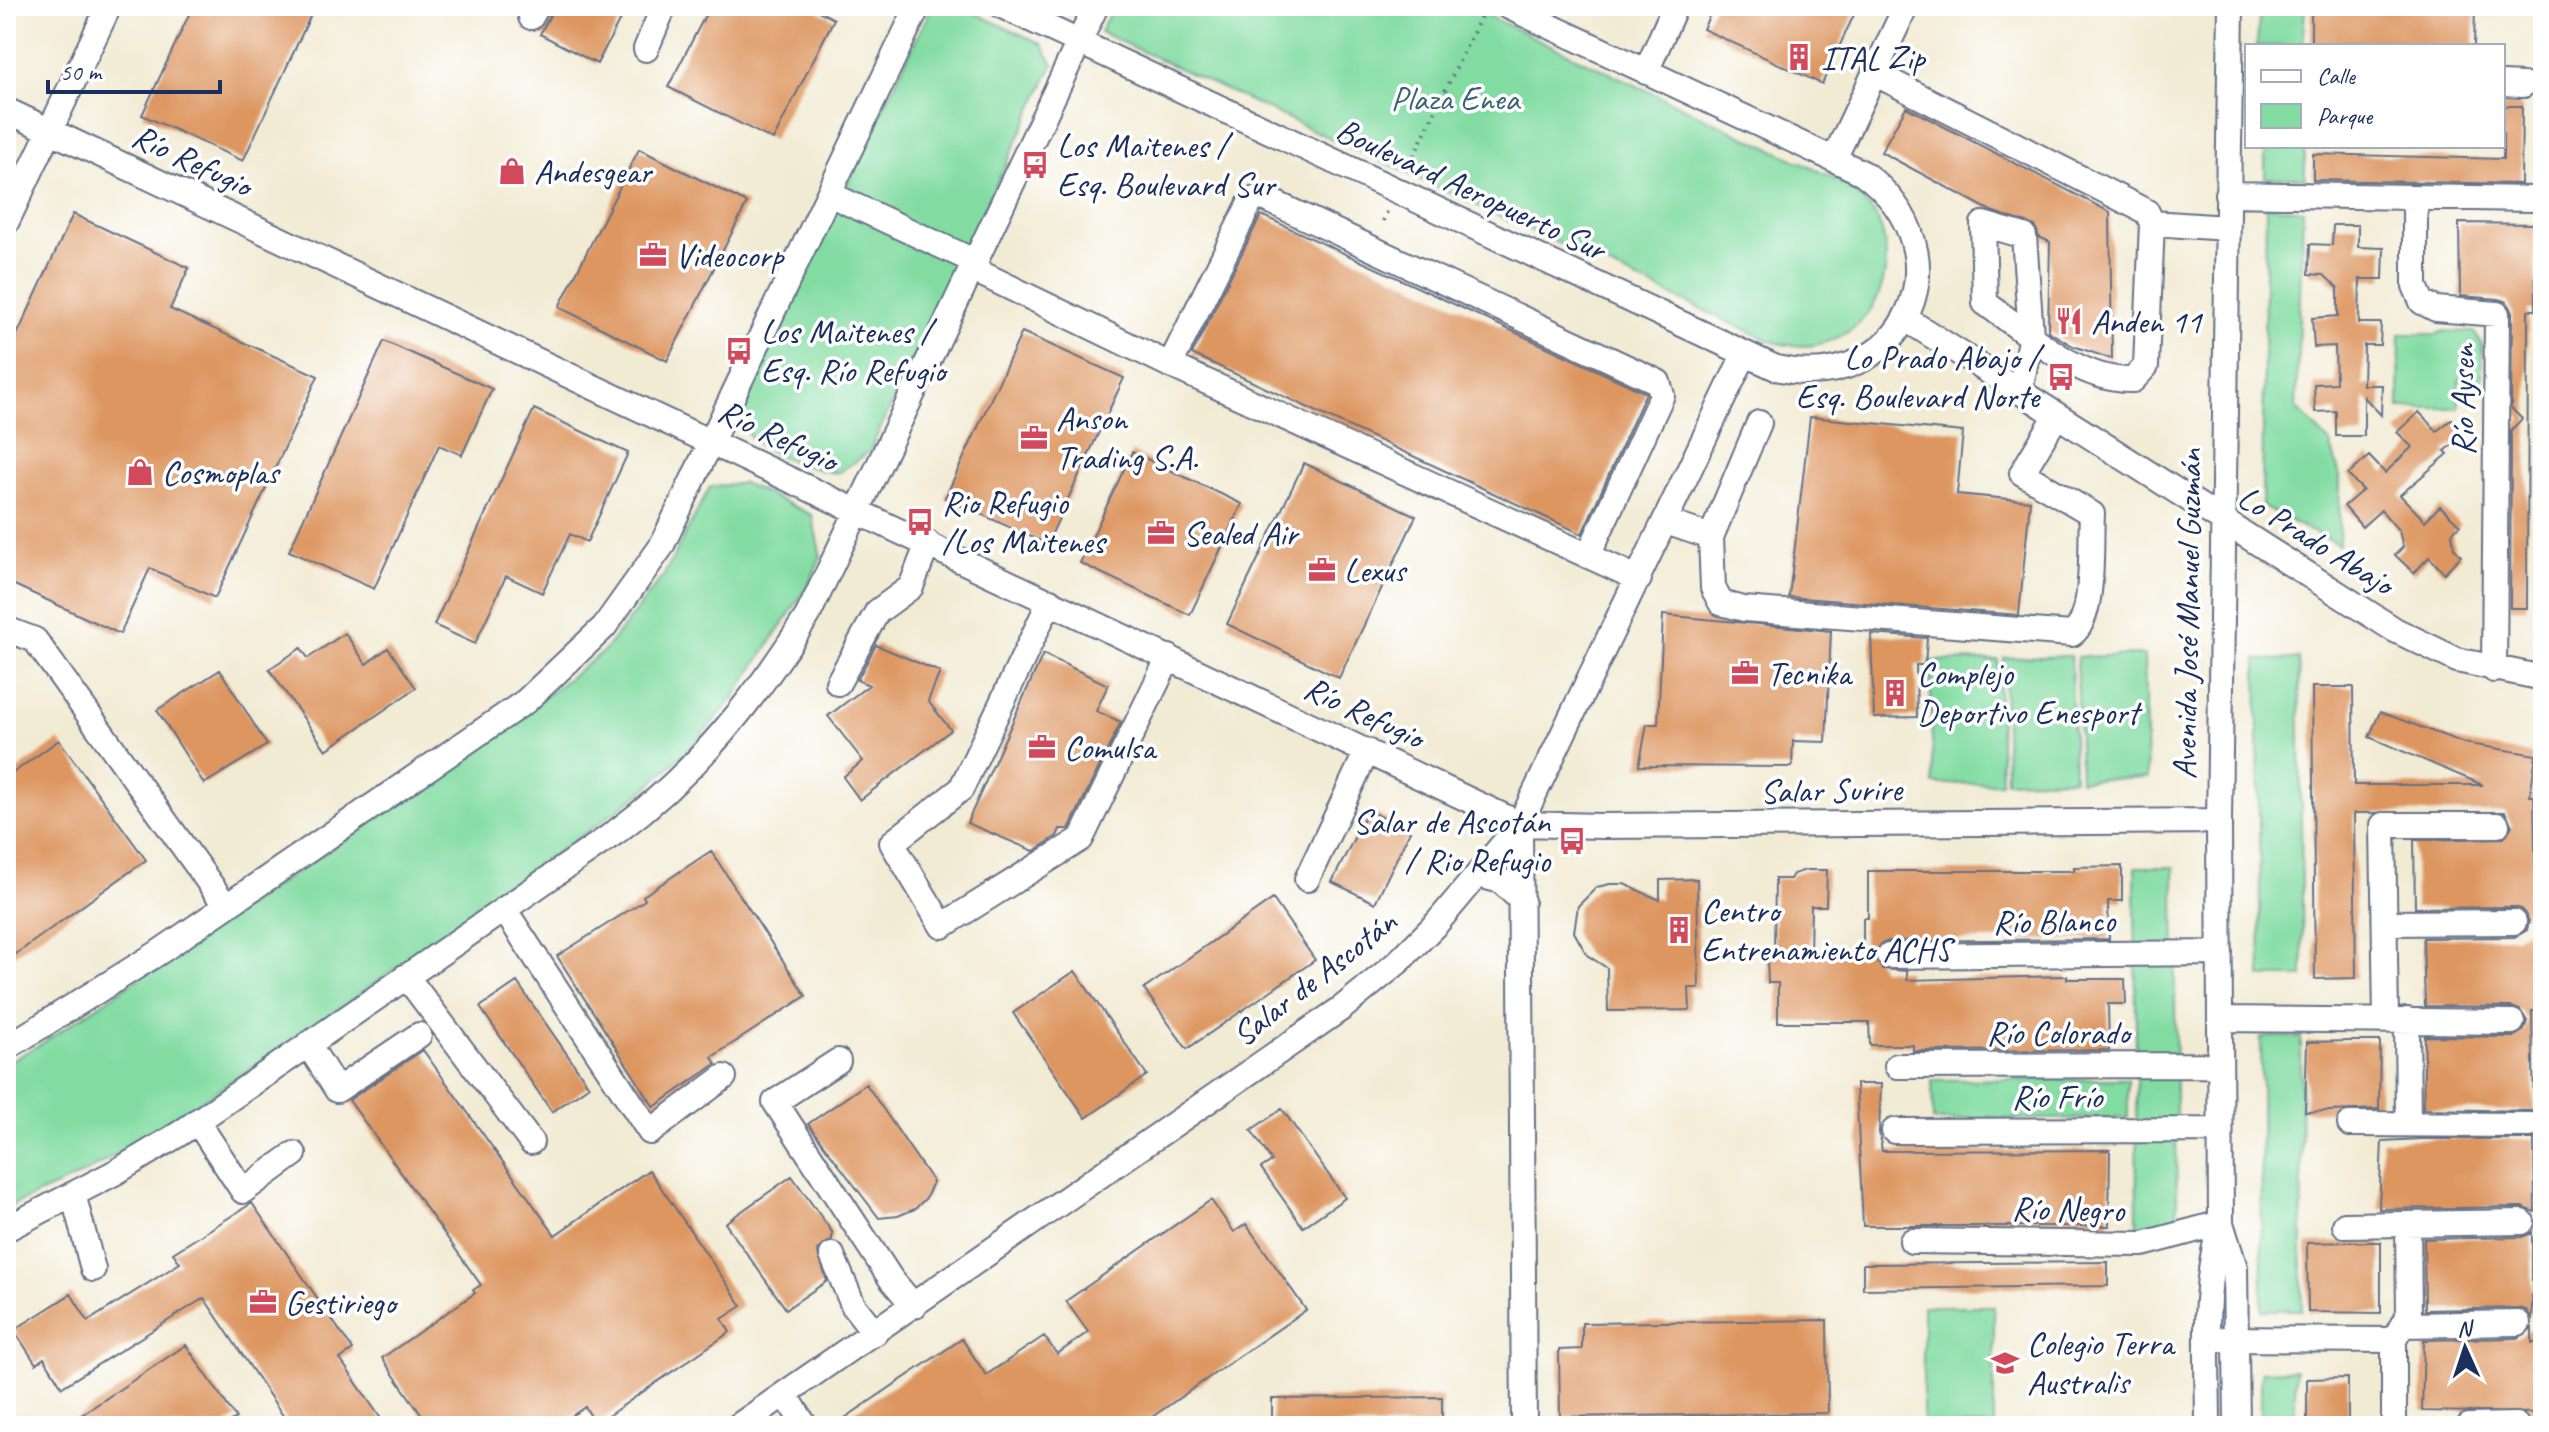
<svg xmlns="http://www.w3.org/2000/svg" width="2549" height="1432" viewBox="0 0 2549 1432" font-family="Caveat,sans-serif">
<rect width="100%" height="100%" fill="#fff"/>
<filter id="ink" filterUnits="userSpaceOnUse"><feTurbulence type="fractalNoise" baseFrequency=".0125" numOctaves="2"/><feDisplacementMap in="SourceGraphic" scale="16" xChannelSelector="R" yChannelSelector="G"/><feConvolveMatrix kernelMatrix="1 2 1 2 8 2 1 2 1" color-interpolation-filters="sRGB"/></filter>
<filter id="wash" filterUnits="userSpaceOnUse"><feTurbulence type="fractalNoise" baseFrequency=".006" numOctaves="4" result="noise"/><feDisplacementMap in="SourceGraphic" scale="32" xChannelSelector="R" yChannelSelector="G"/><feGaussianBlur stdDeviation="1.8" result="paint"/><feColorMatrix in="noise" values="0 0 0 0 0 0 0 0 0 0 0 0 0 0 0 0 0 1.4 0 .05"/><feComposite in="paint" operator="in"/></filter>
<g filter="url(#wash)">
<rect width="100%" height="100%" fill="#f2ebd4"/>
<path fill="#82dca2" stroke="#4e8680" stroke-width="2" d="M 932,6 L 959,6 L 1042,44 L 1053,65 L 869,452 L 838,473 C 817,471 760,453 749,435 C 743,426 743,413 743,403 Z
M 1113,6 L 1467,6 L 1844,183 C 1859,196 1876,210 1882,231 C 1902,305 1840,365 1768,340 L 1100,32 Z
M 2260,6 L 2305,6 L 2303,46 L 2257,46 Z
M 2265,146 L 2305,146 L 2305,178 L 2265,178 Z
M 2266,206 L 2303,210 L 2296,408 L 2330,443 L 2340,476 L 2339,545 L 2262,507 Z
M 2444,331 L 2474,332 L 2482,343 L 2482,380 L 2459,380 L 2459,408 L 2399,408 L 2400,334 L 2438,334 Z
M 743,483 L 812,515 L 821,557 L 809,584 L 732,700 L 693,745 L 641,793 L 347,1003 L 165,1126 L 77,1177 L 6,1208 L 6,1063 L 41,1044 L 457,764 L 604,651 L 664,575 L 710,487 Z
M 2144,655 L 2147,778 L 2080,780 L 2077,657 Z
M 2071,656 L 2074,779 L 2006,781 L 2004,658 Z
M 2299,659 L 2303,977 L 2261,977 L 2257,660 Z
M 1998,660 L 2001,783 L 1933,784 L 1930,661 Z
M 2135,867 L 2174,867 L 2177,1229 L 2137,1229 Z
M 2261,1037 L 2301,1037 L 2302,1310 L 2262,1310 Z
M 2128,1079 L 2128,1118 L 1933,1120 L 1932,1080 Z
M 1923,1306 L 1994,1306 L 1994,1426 L 1923,1426 Z
M 2295,1370 L 2295,1426 L 2261,1426 L 2261,1371 Z"/>
<g id="blocks">
<path fill="#dd9661" d="M 193,6 L 315,6 L 243,161 L 142,115 Z
M 555,6 L 627,6 L 597,64 L 540,34 Z
M 710,6 L 809,6 L 834,19 L 773,140 L 668,87 Z
M 1714,6 L 1858,6 L 1822,84 L 1703,29 Z
M 2311,6 L 2475,6 L 2474,46 L 2311,46 Z
M 2503,106 L 2522,106 L 2521,184 L 2313,180 L 2313,154 L 2503,159 Z
M 1906,107 L 2110,212 L 2112,359 L 2073,346 L 2048,331 L 2050,242 L 2039,237 L 2035,226 L 1991,211 L 1881,152 Z
M 639,149 L 747,203 L 667,361 L 559,307 Z
M 73,214 L 189,268 L 170,309 L 318,376 L 215,598 L 150,568 L 120,634 L 6,581 L 6,359 Z
M 1261,215 L 1646,393 L 1582,534 L 1192,354 Z
M 2459,223 L 2535,224 L 2536,310 L 2528,310 L 2527,608 L 2510,608 L 2511,430 L 2522,419 L 2511,408 L 2512,313 L 2507,302 L 2499,299 L 2460,296 Z
M 2333,225 L 2358,225 L 2358,247 L 2384,248 L 2383,279 L 2360,279 L 2359,323 L 2381,323 L 2380,345 L 2364,345 L 2363,385 L 2382,385 L 2381,415 L 2364,397 L 2364,436 L 2336,436 L 2336,411 L 2315,412 L 2314,384 L 2336,383 L 2335,346 L 2314,347 L 2312,318 L 2338,316 L 2338,288 L 2324,275 L 2309,274 L 2310,244 L 2332,245 Z
M 1022,332 L 1124,378 L 1047,544 L 945,498 Z
M 384,341 L 492,389 L 462,455 L 439,445 L 374,589 L 289,551 Z
M 534,409 L 628,453 L 587,542 L 570,534 L 542,593 L 506,576 L 475,644 L 434,625 Z
M 2419,412 L 2437,431 L 2452,419 L 2465,434 L 2445,451 L 2448,454 L 2400,495 L 2425,521 L 2440,506 L 2460,525 L 2452,533 L 2454,548 L 2461,556 L 2444,573 L 2429,557 L 2414,573 L 2395,555 L 2403,547 L 2399,531 L 2381,510 L 2362,527 L 2344,506 L 2363,490 L 2348,475 L 2369,456 L 2385,473 L 2412,447 L 2397,432 Z
M 1810,417 L 1963,432 L 1957,494 L 2030,501 L 2019,615 L 1789,597 Z
M 1132,452 L 1242,504 L 1190,615 L 1080,563 Z
M 1304,463 L 1416,516 L 1339,678 L 1227,624 Z
M 1663,615 L 1831,631 L 1826,742 L 1793,741 L 1792,767 L 1639,766 L 1647,724 L 1658,724 Z
M 345,633 L 366,664 L 388,648 L 416,688 L 326,750 L 269,669 L 301,648 L 308,658 Z
M 1871,634 L 1927,638 L 1925,665 L 1916,665 L 1917,717 L 1874,718 Z
M 876,645 L 940,672 L 928,701 L 951,730 L 860,800 L 843,777 L 863,761 L 828,716 L 869,685 L 857,680 Z
M 1043,654 L 1108,685 L 1096,711 L 1121,722 L 1069,829 L 1060,829 L 1057,836 L 1034,851 L 967,823 Z
M 220,670 L 267,745 L 204,784 L 157,710 Z
M 2312,687 L 2353,687 L 2354,785 L 2483,785 L 2369,737 L 2380,712 L 2464,743 L 2536,755 L 2530,796 L 2534,796 L 2537,940 L 2538,1011 L 2532,1011 L 2534,1111 L 2423,1109 L 2425,1036 L 2513,1037 L 2524,1030 L 2527,1021 L 2520,1010 L 2512,1007 L 2425,1006 L 2423,938 L 2515,937 L 2527,930 L 2529,921 L 2522,909 L 2514,907 L 2415,908 L 2414,840 L 2504,838 L 2512,826 L 2505,812 L 2354,813 L 2356,978 L 2315,979 Z
M 59,740 L 146,860 L 6,961 L 6,778 Z
M 1368,810 L 1410,831 L 1375,903 L 1332,882 Z
M 711,851 L 806,996 L 712,1057 L 716,1064 L 654,1107 L 557,956 L 645,900 L 643,896 Z
M 2122,866 L 2122,901 L 2108,901 L 2109,939 L 1889,941 L 1881,944 L 1874,955 L 1882,969 L 1907,971 L 1907,980 L 2067,976 L 2067,979 L 2125,979 L 2126,1004 L 2108,1004 L 2109,1050 L 1913,1051 L 1913,1045 L 1870,1045 L 1869,1022 L 1778,1022 L 1778,983 L 1768,983 L 1767,957 L 1774,953 L 1775,879 L 1790,879 L 1793,874 L 1806,870 L 1827,870 L 1826,906 L 1811,906 L 1810,954 L 1863,953 L 1863,918 L 1868,918 L 1868,871 L 2074,871 L 2074,867 Z
M 1697,879 L 1699,988 L 1689,988 L 1690,1010 L 1608,1011 L 1607,968 L 1587,955 L 1574,932 L 1578,906 L 1597,887 L 1610,884 L 1624,884 L 1660,900 L 1660,880 Z
M 1273,899 L 1315,960 L 1187,1049 L 1144,989 Z
M 1075,971 L 1147,1075 L 1086,1118 L 1013,1013 Z
M 517,982 L 589,1086 L 552,1112 L 480,1007 Z
M 2350,1041 L 2380,1041 L 2379,1109 L 2305,1112 L 2307,1042 Z
M 423,1050 L 555,1235 L 649,1170 L 742,1306 L 722,1319 L 730,1332 L 596,1424 L 585,1407 L 557,1426 L 429,1426 L 382,1358 L 475,1293 L 473,1290 L 481,1285 L 349,1100 Z
M 866,1084 L 933,1182 L 926,1198 L 915,1209 L 898,1216 L 879,1218 L 808,1124 Z
M 1856,1084 L 1881,1084 L 1879,1132 L 1882,1151 L 2110,1150 L 2109,1226 L 1863,1226 Z
M 1282,1109 L 1345,1198 L 1303,1227 L 1261,1168 L 1272,1161 L 1251,1130 Z
M 2421,1139 L 2534,1139 L 2535,1212 L 2522,1207 L 2379,1209 L 2382,1141 Z
M 792,1176 L 832,1232 L 832,1240 L 817,1250 L 827,1281 L 786,1309 L 725,1223 Z
M 1211,1200 L 1234,1232 L 1246,1224 L 1306,1310 L 1139,1426 L 833,1426 L 962,1339 L 986,1375 L 1044,1336 L 1057,1354 L 1088,1332 L 1066,1301 Z
M 252,1203 L 353,1350 L 340,1359 L 386,1426 L 290,1426 L 204,1298 L 62,1387 L 44,1358 L 36,1364 L 14,1330 L 71,1294 L 88,1321 L 180,1263 L 173,1253 Z
M 2532,1233 L 2532,1318 L 2526,1310 L 2518,1308 L 2425,1310 L 2424,1239 L 2522,1237 Z
M 2351,1242 L 2381,1242 L 2381,1313 L 2308,1312 L 2307,1243 Z
M 2108,1262 L 2108,1286 L 1863,1289 L 1863,1264 Z
M 1827,1320 L 1828,1413 L 1560,1417 L 1559,1350 L 1582,1349 L 1582,1323 Z
M 2532,1328 L 2532,1343 L 2539,1343 L 2537,1413 L 2422,1411 L 2424,1340 L 2518,1338 Z
M 186,1345 L 236,1418 L 224,1426 L 65,1426 Z
M 2348,1378 L 2348,1426 L 2307,1426 L 2307,1379 Z
M 1442,1397 L 1442,1426 L 1272,1426 L 1272,1399 Z"/>
</g>
</g>
<g filter="url(#ink)">
<use href="#blocks" fill-opacity="0" stroke="#667187" stroke-width="2"/>
<g fill="none" stroke-linecap="round" stroke-linejoin="round">
<g stroke="#667187" stroke-width="28">
<path id="minor" d="M 1002,6 L 1776,368 C 1906,397 1970,252 1863,173 L 1507,6
M 531,17 L 537,6
M 646,49 L 664,6
M 1646,72 L 1675,6
M 1874,73 L 2147,212 L 2152,223 L 2146,366 L 2133,380 C 2079,382 2028,333 1985,303 L 1983,224 L 2024,236 L 2031,335 L 2020,391
M 2503,84 L 2523,85
M 6,110 L 1520,824 L 1602,826 L 2219,821
M 1834,159 L 1906,6
M 829,194 L 976,262
M 2227,194 L 2533,199
M 2415,198 L 2415,286 L 2422,302 L 2436,309 L 2497,314 L 2494,670
M 6,223 L 109,6
M 2152,223 L 2227,228
M 972,269 L 1170,365 L 1639,579
M 1906,319 L 2395,630 L 2457,660 L 2543,678
M 1170,365 L 1250,203 L 1257,198 L 1266,199 L 1658,382 L 1662,395 L 1588,556
M 1666,522 L 1711,537 L 1713,588 L 1721,603 L 1744,609 L 2072,634 C 2096,617 2090,543 2092,514 L 2022,473 L 2057,415
M 1711,537 L 1759,423
M 1050,601 L 961,789 L 892,843 L 942,926 L 1081,839 L 1169,657
M 6,629 L 35,640 L 226,906
M 838,683 L 877,612 L 911,587 L 928,543
M 1520,824 L 1524,1426
M 1478,875 L 1501,881 L 1522,901
M 1307,879 L 1367,751
M 504,909 L 650,1132 L 724,1077
M 2386,923 L 2514,922
M 1889,956 L 2220,953
M 406,976 L 531,1142
M 2220,1019 L 2512,1022
M 2386,1020 L 2383,825 L 2497,825
M 2407,1020 L 2408,1124
M 308,1044 L 337,1090 L 419,1035
M 6,1048 L 158,953 L 526,701 L 604,627 L 661,547 L 918,6
M 838,1061 L 775,1102 L 891,1279 L 914,1306
M 1897,1066 L 2220,1065
M 197,1121 L 243,1191 L 294,1154
M 2350,1124 L 2530,1125
M 1894,1131 L 2220,1130
M 73,1194 L 93,1269
M 2221,1223 L 2235,1268 L 2237,1426
M 2345,1225 L 2522,1222
M 6,1229 L 116,1172 L 179,1134 L 616,832 C 697,772 755,699 808,615 L 1096,6
M 1912,1241 L 2143,1244 L 2221,1223
M 832,1255 L 853,1305 L 875,1333
M 2404,1325 L 2518,1323
M 2208,1339 L 2394,1340 L 2409,1313 L 2408,1225
M 2394,1340 L 2394,1426
M 785,1394 L 805,1426
M 738,1426 L 1342,1008 L 1397,963 L 1437,923 L 1520,824 L 1744,355
M 2208,1426 C 2208,1358 2201,1289 2221,1223 L 2219,821 L 2231,6
M 2469,1426 L 2516,1425"/>
</g>
<path stroke="#667187" stroke-width="4" stroke-dasharray="2 6" stroke-linecap="butt" d="M 1407,170 L 1485,8
M 1383,221 L 1388,210"/>
<use href="#minor" stroke="#fff" stroke-width="24"/>
</g>
</g>
<defs>
<g id="building-bare" transform="scale(2.16)"><path d="M-4-6H4V6H1V3H-1V6H-4ZM-2.5-4.3h1.7v1.8h-1.7ZM.8-4.3h1.7v1.8H.8ZM-2.5-1h1.7V.8h-1.7ZM.8-1h1.7V.8H.8Z" fill="#d1495b" stroke="#fff" stroke-width="2.5" paint-order="stroke"/></g>
<g id="bus-bare" transform="scale(2.16)"><path d="M-5-6H5V4H4V6H2V4H-2V6H-4V4H-5ZM-3.5-4V0h7V-4ZM-3.5 1.2v1.5H-2V1.2ZM2 1.2v1.5H3.5V1.2Z" fill="#d1495b" stroke="#fff" stroke-width="2.5" paint-order="stroke"/></g>
<g id="shop-bare" transform="scale(2.16)"><path d="M-5-2.5h2.3a2.7 3.5 0 0 1 5.4 0H5L5.5 6h-11ZM-1.5-2.5h3a1.5 2.3 0 0 0-3 0Z" fill="#d1495b" stroke="#fff" stroke-width="2.5" paint-order="stroke"/></g>
<g id="office-bare" transform="scale(2.16)"><path d="M-6-3h4V-5.5h4V-3h4V5H-6ZM-1-4.5V-3h2v-1.5ZM-6 0V1H6V0Z" fill="#d1495b" stroke="#fff" stroke-width="2.5" paint-order="stroke"/></g>
<g id="restaurant-bare" transform="scale(2.16)"><path d="M-5-6h1v4h1v-4h1v4h1v-4h1v5L-1.5 .5V6h-2V.5L-5-1ZM5-6V6H3V1.5H1.5Q1.5-4 5-6Z" fill="#d1495b" stroke="#fff" stroke-width="2.5" paint-order="stroke"/></g>
<g id="school-bare" transform="scale(2.16)"><path d="M0-5L7-2L0 1L-7-2ZM-4 1L0 2.5L4 1V4Q0 6-4 4Z" fill="#d1495b" stroke="#fff" stroke-width="2.5" paint-order="stroke"/></g>
</defs>
<g fill-rule="evenodd">
<use href="#building-bare" x="1799" y="57"/>
<use href="#bus-bare" x="1035" y="165"/>
<use href="#shop-bare" x="512" y="171"/>
<use href="#office-bare" x="653" y="255"/>
<use href="#restaurant-bare" x="2069" y="321"/>
<use href="#bus-bare" x="739" y="351"/>
<use href="#bus-bare" x="2061" y="377"/>
<use href="#office-bare" x="1034" y="438"/>
<use href="#shop-bare" x="140" y="472"/>
<use href="#bus-bare" x="920" y="522"/>
<use href="#office-bare" x="1161" y="533"/>
<use href="#office-bare" x="1322" y="570"/>
<use href="#office-bare" x="1745" y="673"/>
<use href="#building-bare" x="1895" y="693"/>
<use href="#office-bare" x="1042" y="747"/>
<use href="#bus-bare" x="1572" y="841"/>
<use href="#building-bare" x="1679" y="930"/>
<use href="#office-bare" x="263" y="1302"/>
<use href="#school-bare" x="2005" y="1363"/>
</g>
<g text-anchor="middle" dominant-baseline="central" stroke-width="7" stroke-linejoin="round" paint-order="stroke">
<g font-size="34" fill="#1b2f5e" stroke="#fff" text-anchor="start">
<text x="1821" y="57">ITAL Zip</text>
<text x="1057" y="145">Los Maitenes /<tspan x="1057" dy="39">Esq. Boulevard Sur</tspan></text>
<text x="534" y="171">Andesgear</text>
<text x="675" y="255">Videocorp</text>
<text x="2091" y="321">Anden 11</text>
<text x="761" y="331">Los Maitenes /<tspan x="761" dy="39">Esq. Río Refugio</tspan></text>
<text x="2039" y="357" text-anchor="end">Lo Prado Abajo /<tspan x="2039" dy="39">Esq. Boulevard Norte</tspan></text>
<text x="1056" y="418">Anson<tspan x="1056" dy="39">Trading S.A.</tspan></text>
<text x="162" y="472">Cosmoplas</text>
<text x="942" y="502">Rio Refugio<tspan x="942" dy="39">/Los Maitenes</tspan></text>
<text x="1183" y="533">Sealed Air</text>
<text x="1344" y="570">Lexus</text>
<text x="1767" y="673">Tecnika</text>
<text x="1917" y="673">Complejo<tspan x="1917" dy="39">Deportivo Enesport</tspan></text>
<text x="1064" y="747">Comulsa</text>
<text x="1550" y="821" text-anchor="end">Salar de Ascotán<tspan x="1550" dy="39">/ Rio Refugio</tspan></text>
<text x="1701" y="910">Centro<tspan x="1701" dy="39">Entrenamiento ACHS</tspan></text>
<text x="285" y="1302">Gestiriego</text>
<text x="2027" y="1343">Colegio Terra<tspan x="2027" dy="39">Australis</tspan></text>
</g>
<g font-size="34" fill="#3a6372" stroke="#fff">
<text x="1455" y="98">Plaza Enea</text>
</g>
<g font-size="34" fill="#1b2f5e" stroke="#fff">
<text transform="translate(192 160) rotate(25)">Río Refugio</text>
<text transform="translate(1471 189) rotate(25)">Boulevard Aeropuerto Sur</text>
<text transform="translate(2462 400) rotate(-90)">Río Aysen</text>
<text transform="translate(778 435) rotate(25)">Río Refugio</text>
<text transform="translate(2316 540) rotate(32)">Lo Prado Abajo</text>
<text transform="translate(2187 614) rotate(-89)">Avenida José Manuel Guzmán</text>
<text transform="translate(1364 712) rotate(25)">Río Refugio</text>
<text transform="translate(1831 790) rotate(-1)">Salar Surire</text>
<text transform="translate(2054 921) rotate(-1)">Río Blanco</text>
<text transform="translate(1314 978) rotate(-38)">Salar de Ascotán</text>
<text x="2058" y="1032">Río Colorado</text>
<text x="2057" y="1096">Río Frío</text>
<text transform="translate(2068 1209) rotate(1)">Río Negro</text>
</g>
</g>
<rect width="2549" height="1432" fill="none" stroke="#fff" stroke-width="32"/>
<rect x="2245" y="44" width="260" height="104" fill="#ffffff" stroke="#a4acbf" stroke-width="2"/>
<rect x="2261" y="70" width="40" height="12" fill="#ffffff" stroke="#a4acbf" stroke-width="2"/>
<text x="2317" y="84" font-size="24" fill="#1b2f5e">Calle</text>
<rect x="2261" y="104" width="40" height="24" fill="#82dca2" stroke="#a4acbf" stroke-width="2"/>
<text x="2317" y="124" font-size="24" fill="#1b2f5e">Parque</text>
<g transform="translate(2465 1348) rotate(357)" stroke="#ffffff" stroke-width="6" paint-order="stroke">
<path d="M0-6L14 30L0 20L-14 30Z" fill="#1b2f5e"/>
<text y="-12" font-size="22" font-weight="bold" text-anchor="middle" fill="#1b2f5e">N</text>
</g>
<path d="M48 80v12h172v-12" fill="none" stroke="#1b2f5e" stroke-width="4"/>
<text x="60" y="80" font-size="24" fill="#1b2f5e" stroke="#ffffff" stroke-width="6" paint-order="stroke">50 m</text>
</svg>
